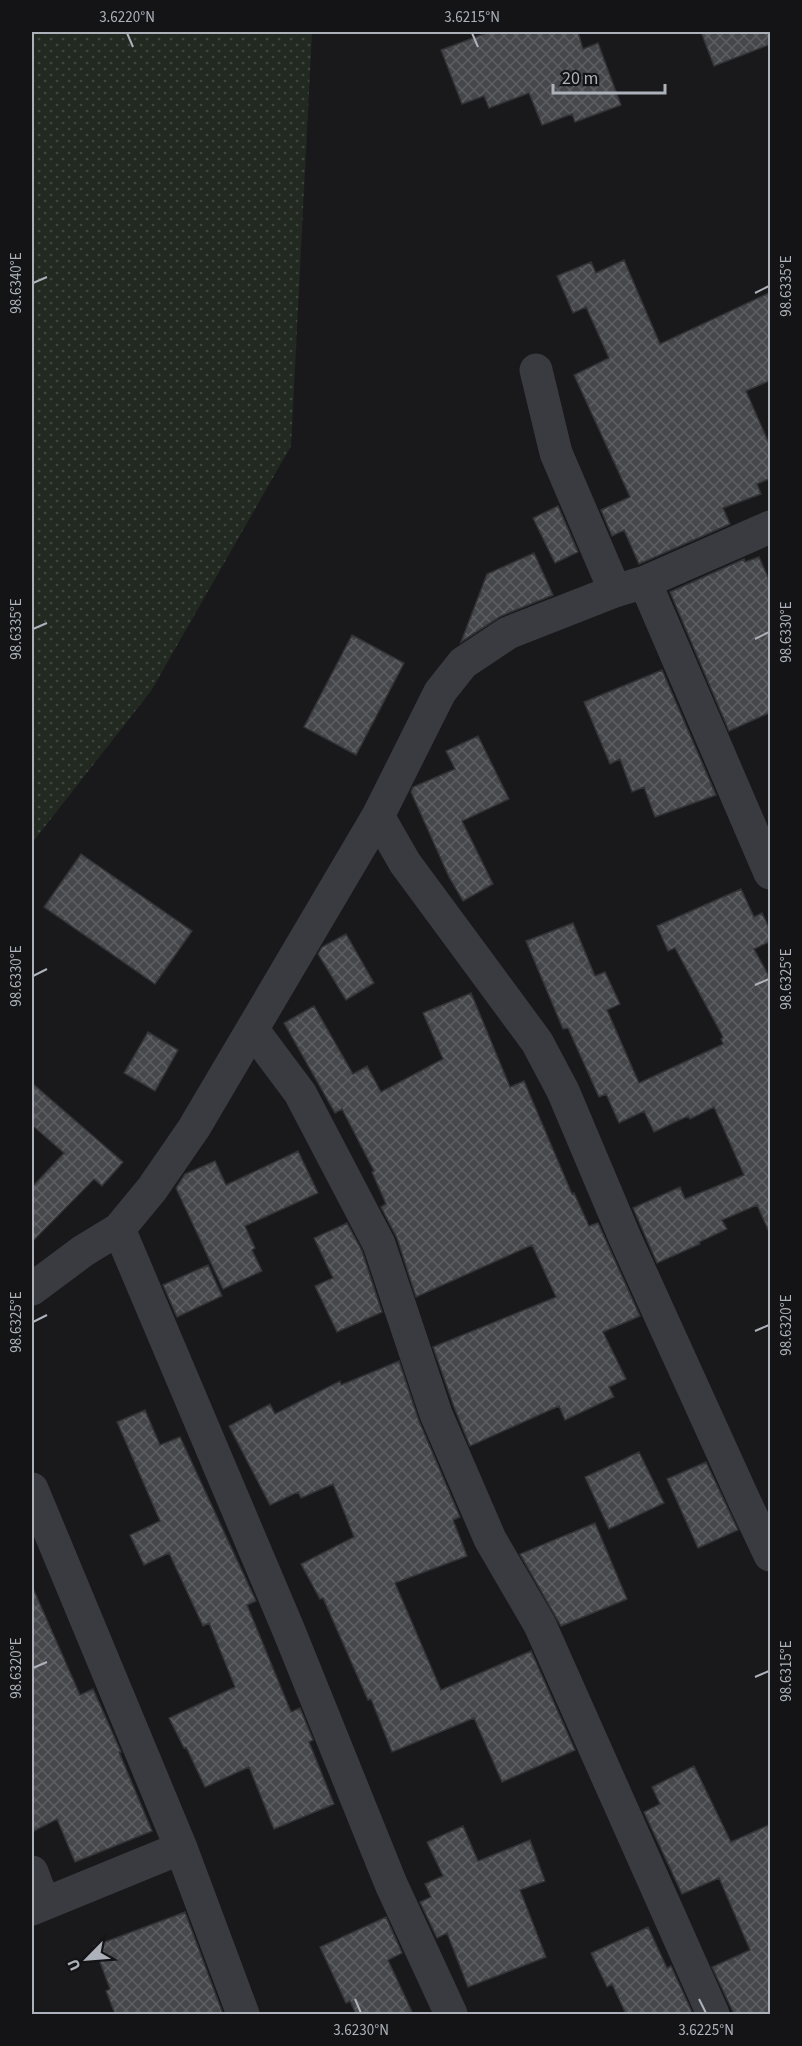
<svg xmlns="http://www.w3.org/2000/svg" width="802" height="2046" viewBox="0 0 802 2046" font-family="'Source Sans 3',sans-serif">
<defs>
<pattern id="grass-dots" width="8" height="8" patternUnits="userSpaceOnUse" patternTransform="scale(1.5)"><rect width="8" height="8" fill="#212921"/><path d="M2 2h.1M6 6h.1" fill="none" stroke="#3f463f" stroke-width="1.8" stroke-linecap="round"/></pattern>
<pattern id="building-cross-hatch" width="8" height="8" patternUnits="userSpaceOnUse" patternTransform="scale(1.5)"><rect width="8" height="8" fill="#46474b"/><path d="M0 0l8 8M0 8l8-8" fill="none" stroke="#5e5f63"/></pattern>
</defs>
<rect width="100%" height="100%" fill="#19191b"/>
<path fill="url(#grass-dots)" d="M 32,32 L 312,32 L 291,446 L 151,691 L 32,843 Z"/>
<path fill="url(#building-cross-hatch)" stroke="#333337" stroke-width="1.5" d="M 489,32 L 578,32 L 583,49 L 598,43 L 621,105 L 575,122 L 572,114 L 542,125 L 529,93 L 489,108 L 484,96 L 462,104 L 441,50 Z
M 701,32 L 771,32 L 771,44 L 714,66 Z
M 624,260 L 660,344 L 771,292 L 771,380 L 746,391 L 771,448 L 771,478 L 757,484 L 761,494 L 723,508 L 730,524 L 639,564 L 624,530 L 612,536 L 601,510 L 630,497 L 574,375 L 609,358 L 586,307 L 573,313 L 557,276 L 591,262 L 596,273 Z
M 558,506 L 578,552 L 555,563 L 533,518 Z
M 534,553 L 553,595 L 501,616 L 461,642 L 487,574 Z
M 759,557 L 771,584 L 771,712 L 729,731 L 670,592 L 744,559 L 745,562 Z
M 352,635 L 404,663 L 356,755 L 304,727 Z
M 662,670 L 716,795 L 655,817 L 644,787 L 632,792 L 620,759 L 610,764 L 584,702 Z
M 478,736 L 509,799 L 462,821 L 493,884 L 463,901 L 449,877 L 411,792 L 413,787 L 455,769 L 446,751 Z
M 81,854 L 192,931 L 155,984 L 44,907 Z
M 741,889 L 754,917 L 762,913 L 771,932 L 771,941 L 754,949 L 771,980 L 771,1236 L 757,1205 L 722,1220 L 727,1229 L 699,1242 L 700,1244 L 657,1263 L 633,1208 L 680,1187 L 685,1199 L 744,1175 L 714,1107 L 690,1119 L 688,1116 L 654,1132 L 644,1111 L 619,1123 L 606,1094 L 599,1097 L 568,1028 L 563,1029 L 526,941 L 573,923 L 595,976 L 605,972 L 620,1004 L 607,1010 L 639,1083 L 723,1044 L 721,1039 L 723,1037 L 675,948 L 668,951 L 657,926 Z
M 346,934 L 374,983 L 346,1000 L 318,954 L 322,947 Z
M 471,993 L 510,1087 L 524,1081 L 572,1194 L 574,1193 L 589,1226 L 598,1223 L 640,1316 L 603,1332 L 626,1379 L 609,1387 L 614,1397 L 565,1420 L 559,1406 L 470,1446 L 454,1407 L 433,1347 L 556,1297 L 532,1245 L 416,1297 L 397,1238 L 381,1207 L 386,1204 L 372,1172 L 374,1171 L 342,1109 L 335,1113 L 284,1023 L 314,1006 L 353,1074 L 367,1066 L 381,1092 L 443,1059 L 423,1013 Z
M 148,1032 L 178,1050 L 155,1091 L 124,1073 Z
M 32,1083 L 123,1162 L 102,1186 L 94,1179 L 32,1242 L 32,1187 L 64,1153 L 32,1125 Z
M 298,1151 L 318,1193 L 245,1226 L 255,1248 L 252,1250 L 262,1271 L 223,1289 L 176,1188 L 185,1174 L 215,1161 L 226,1185 Z
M 347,1223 L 362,1251 L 382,1312 L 337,1332 L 315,1286 L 333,1278 L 314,1238 Z
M 208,1265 L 222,1296 L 177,1317 L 163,1285 Z
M 399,1361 L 419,1421 L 460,1517 L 453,1520 L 467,1556 L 395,1583 L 441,1690 L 531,1651 L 575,1750 L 502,1782 L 474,1718 L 392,1752 L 371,1699 L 368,1700 L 323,1598 L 320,1599 L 301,1564 L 354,1537 L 333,1484 L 301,1498 L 298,1492 L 270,1505 L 229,1426 L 270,1404 L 275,1414 L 340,1381 L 341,1385 Z
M 145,1410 L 160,1445 L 180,1437 L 256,1601 L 247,1605 L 291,1712 L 300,1708 L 313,1740 L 309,1742 L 334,1804 L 274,1829 L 249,1767 L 205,1787 L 186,1747 L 184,1748 L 169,1718 L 235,1687 L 209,1623 L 203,1626 L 169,1553 L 144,1565 L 130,1535 L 160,1521 L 117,1422 Z
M 639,1452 L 664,1503 L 609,1529 L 585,1477 Z
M 706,1462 L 738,1530 L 698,1548 L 667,1479 Z
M 595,1523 L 627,1599 L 561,1626 L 520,1554 Z
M 32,1586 L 80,1695 L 93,1689 L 121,1752 L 119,1752 L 152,1831 L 75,1862 L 57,1819 L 32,1832 Z
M 694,1766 L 731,1842 L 771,1824 L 771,2014 L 734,2014 L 712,1967 L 750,1950 L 719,1878 L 682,1894 L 644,1812 L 660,1804 L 652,1787 Z
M 463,1826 L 478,1861 L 530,1840 L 545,1881 L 520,1890 L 546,1957 L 468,1987 L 447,1933 L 437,1938 L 420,1902 L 431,1897 L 425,1884 L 443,1876 L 427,1842 Z
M 185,1912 L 223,2014 L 115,2014 L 106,1991 L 110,1989 L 94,1946 Z
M 386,1917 L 402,1953 L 388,1960 L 413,2014 L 356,2014 L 350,2001 L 346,2003 L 320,1947 Z
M 648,1927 L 667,1968 L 671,1966 L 692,2012 L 686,2014 L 626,2014 L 612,1984 L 607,1987 L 591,1953 Z"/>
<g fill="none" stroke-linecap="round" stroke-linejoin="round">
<path stroke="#3a3b40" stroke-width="33" d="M 536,370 L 556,453 L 615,591
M 645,582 L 770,873
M 378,816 L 405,863 L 537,1042 L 563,1091 L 625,1238 L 744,1500 L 770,1555
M 253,1030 L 300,1093 L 379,1244 L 436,1414 L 490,1539 L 540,1625 L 713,2014
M 119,1229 L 289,1631 L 391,1884 L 451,2014
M 32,1289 L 83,1251 L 119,1229 L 152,1189 L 194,1128 L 378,816 L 440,692 L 463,663 L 508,633 L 615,591 L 645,582 L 770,527
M 32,1489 L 181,1848 L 243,2014
M 32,1872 L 44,1904
M 32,1909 L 181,1848"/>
</g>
<path fill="none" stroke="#acb1ba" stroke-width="2" d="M 127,33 L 133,47M 472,33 L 478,47M 33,283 L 47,277M 755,293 L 769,286M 33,629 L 47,623M 755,639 L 769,632M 33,976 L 47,969M 755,985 L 769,979M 33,1322 L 47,1315M 755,1331 L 769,1325M 33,1668 L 47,1662M 755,1677 L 769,1671M 355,1999 L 361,2013M 699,1999 L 706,2013"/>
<rect width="802" height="2046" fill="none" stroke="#141416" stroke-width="66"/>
<g transform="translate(87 1959) rotate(245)" stroke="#141416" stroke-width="4.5" paint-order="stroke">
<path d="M0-4.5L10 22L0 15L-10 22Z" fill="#acb1ba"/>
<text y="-9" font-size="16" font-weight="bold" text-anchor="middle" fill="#acb1ba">U</text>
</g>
<path d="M553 84v9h112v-9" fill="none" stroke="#acb1ba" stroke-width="3"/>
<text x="562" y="84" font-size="18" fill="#acb1ba" stroke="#141416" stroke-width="4.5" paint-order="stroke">20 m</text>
<rect x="33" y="33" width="736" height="1980" fill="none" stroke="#acb1ba" stroke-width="2"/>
<g font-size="15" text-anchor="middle" fill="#acb1ba">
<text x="127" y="22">3.6220°N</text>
<text x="472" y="22">3.6215°N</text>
<text transform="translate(16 283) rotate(-90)" y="5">98.6340°E</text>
<text transform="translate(786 286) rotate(-90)" y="5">98.6335°E</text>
<text transform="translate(16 629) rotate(-90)" y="5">98.6335°E</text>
<text transform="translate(786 632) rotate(-90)" y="5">98.6330°E</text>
<text transform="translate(16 976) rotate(-90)" y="5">98.6330°E</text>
<text transform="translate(786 979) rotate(-90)" y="5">98.6325°E</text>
<text transform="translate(16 1322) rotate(-90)" y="5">98.6325°E</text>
<text transform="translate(786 1325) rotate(-90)" y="5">98.6320°E</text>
<text transform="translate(16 1668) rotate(-90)" y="5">98.6320°E</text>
<text transform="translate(786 1671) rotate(-90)" y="5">98.6315°E</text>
<text x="361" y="2035">3.6230°N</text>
<text x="706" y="2035">3.6225°N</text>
</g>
</svg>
